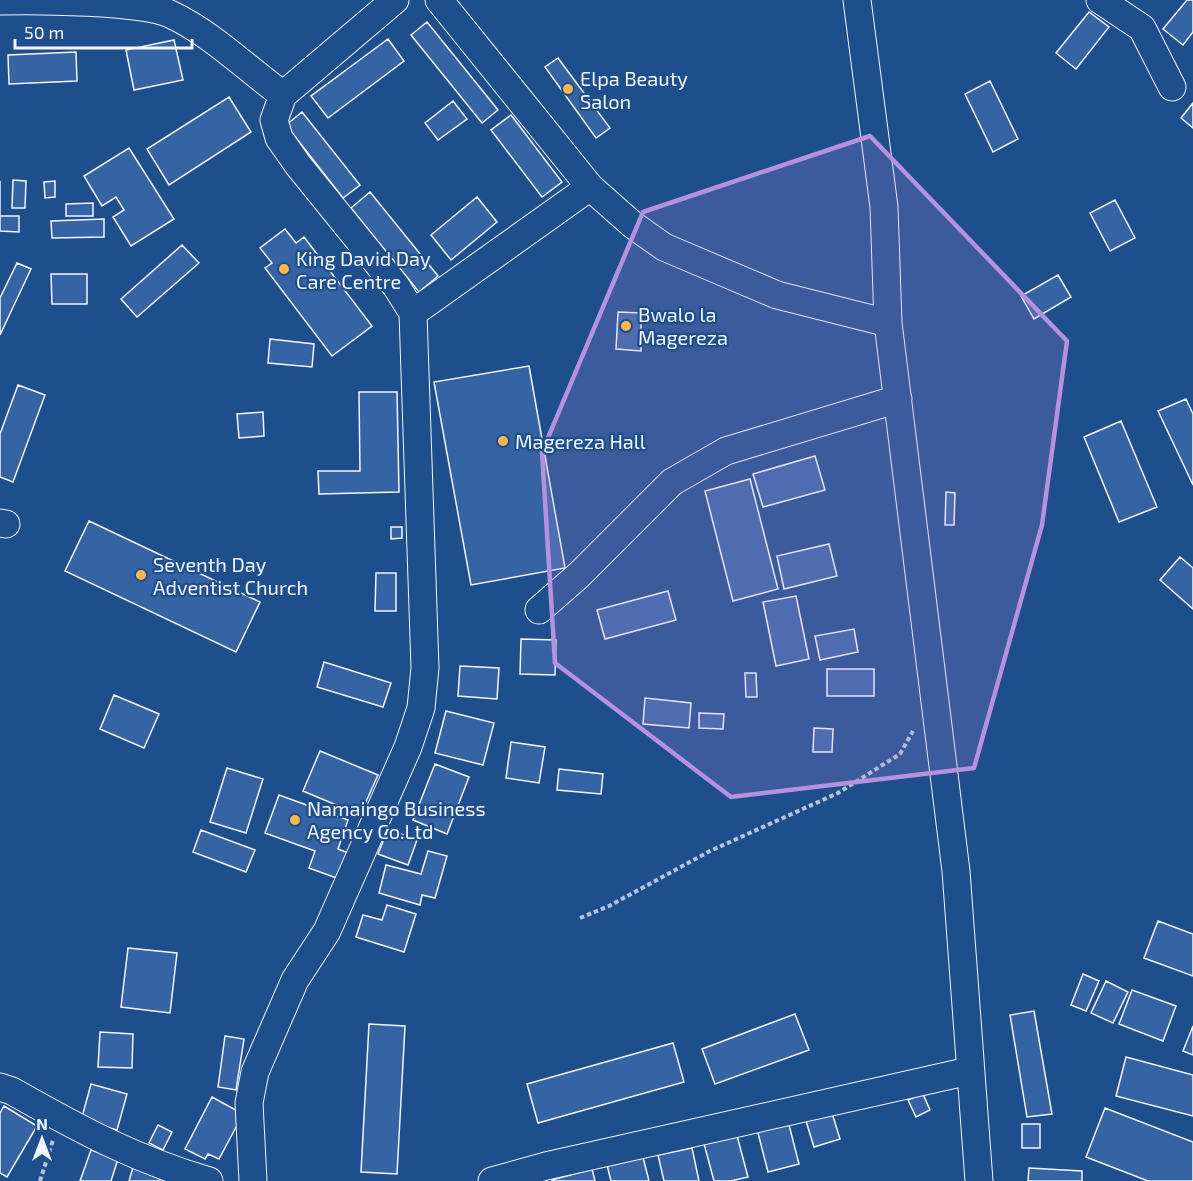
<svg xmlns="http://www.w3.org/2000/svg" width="1193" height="1181" viewBox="0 0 1193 1181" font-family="'Exo 2',sans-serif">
<rect width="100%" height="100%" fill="#1f4e8c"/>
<path fill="#3563a3" stroke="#f2f6ff" stroke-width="1.5" d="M 1187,0 L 1193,0 L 1193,32 L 1183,45 L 1163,29 Z
M 1089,12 L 1109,27 L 1076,69 L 1056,53 Z
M 427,22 L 498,110 L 482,123 L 411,35 Z
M 388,39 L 404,61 L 328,118 L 311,96 Z
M 174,40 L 183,80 L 134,90 L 126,50 Z
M 76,52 L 77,81 L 9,84 L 8,55 Z
M 558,58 L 610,128 L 596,138 L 545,67 Z
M 990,81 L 1018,139 L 993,152 L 965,94 Z
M 229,97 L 251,132 L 169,185 L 147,149 Z
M 453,101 L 467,119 L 438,140 L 425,123 Z
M 1193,103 L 1193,128 L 1181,118 Z
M 302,112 L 360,185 L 343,198 L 286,125 Z
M 511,115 L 562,182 L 542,197 L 491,130 Z
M 129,148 L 174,219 L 131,246 L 113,217 L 124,210 L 116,197 L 102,206 L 84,176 Z
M 13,180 L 26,181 L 25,208 L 12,208 Z
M 0,181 L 0,216 L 19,216 L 19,232 L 0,231 Z
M 55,181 L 55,197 L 45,198 L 44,182 Z
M 370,192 L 438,276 L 419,292 L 351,208 Z
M 477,197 L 497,222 L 451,260 L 431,235 Z
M 1115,200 L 1135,238 L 1110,251 L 1090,213 Z
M 93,203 L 93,216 L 66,216 L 66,204 Z
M 104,219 L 104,237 L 52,238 L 51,221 Z
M 285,229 L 296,243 L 304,237 L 372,326 L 332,356 L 265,268 L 272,263 L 260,248 Z
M 182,245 L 199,263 L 137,317 L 121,299 Z
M 17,263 L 31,269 L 0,335 L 0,298 Z
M 51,274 L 87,274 L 87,304 L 52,304 Z
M 1058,275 L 1071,297 L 1034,319 L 1021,296 Z
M 618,312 L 641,313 L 641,351 L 616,349 Z
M 270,339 L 314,344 L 312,367 L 268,363 Z
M 529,366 L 565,568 L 471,585 L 434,382 Z
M 18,385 L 45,395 L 13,482 L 0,477 L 0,434 Z
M 359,392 L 397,392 L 399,492 L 319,494 L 318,471 L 360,471 Z
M 1186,399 L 1193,414 L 1193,485 L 1158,411 Z
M 263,412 L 264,436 L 239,438 L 237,414 Z
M 1121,421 L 1157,507 L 1119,522 L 1084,437 Z
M 815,456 L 825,490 L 763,507 L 753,474 Z
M 750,479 L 778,589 L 733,601 L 705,491 Z
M 946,492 L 955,493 L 954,525 L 945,525 Z
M 89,521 L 260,602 L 236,652 L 65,571 Z
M 391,527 L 402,527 L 402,538 L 391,539 Z
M 829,544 L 837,576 L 784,589 L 777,556 Z
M 1180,557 L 1193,568 L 1193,609 L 1160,580 Z
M 376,573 L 396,573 L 396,611 L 375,611 Z
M 668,591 L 676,620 L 605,639 L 597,610 Z
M 796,596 L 809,659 L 776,666 L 763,602 Z
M 854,629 L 858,652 L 820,660 L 815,636 Z
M 521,639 L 556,640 L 555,675 L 520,674 Z
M 324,662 L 391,683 L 383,707 L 317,687 Z
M 460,666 L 499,668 L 497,699 L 458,696 Z
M 827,669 L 874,669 L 874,696 L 827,696 Z
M 745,673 L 756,673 L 757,697 L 746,697 Z
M 114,695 L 159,714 L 144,748 L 100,729 Z
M 645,698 L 691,703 L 689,728 L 643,724 Z
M 446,711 L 494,723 L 483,765 L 435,753 Z
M 699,713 L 724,714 L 723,729 L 699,728 Z
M 814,728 L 833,729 L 832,752 L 813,752 Z
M 511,742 L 545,747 L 539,783 L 506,778 Z
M 320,751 L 378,775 L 360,815 L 303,791 Z
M 435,764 L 469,777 L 447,834 L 413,820 Z
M 227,768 L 263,779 L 246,833 L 210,822 Z
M 559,769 L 603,774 L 601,794 L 557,790 Z
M 279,795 L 348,820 L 338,849 L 351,854 L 342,880 L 309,868 L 315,851 L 265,833 Z
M 388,829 L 417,840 L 408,865 L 378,854 Z
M 201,830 L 255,850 L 246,872 L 193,852 Z
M 428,851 L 447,856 L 435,898 L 422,895 L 420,905 L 379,893 L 386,865 L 421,874 Z
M 387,905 L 416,914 L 404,952 L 356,937 L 363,915 L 382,920 Z
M 1158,921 L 1193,934 L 1193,976 L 1144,958 Z
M 128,948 L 177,953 L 170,1013 L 121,1007 Z
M 1083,974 L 1099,981 L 1086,1011 L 1071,1005 Z
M 1106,981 L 1128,992 L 1113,1023 L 1091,1013 Z
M 1132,990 L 1176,1006 L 1163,1041 L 1119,1024 Z
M 1034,1011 L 1052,1114 L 1027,1117 L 1010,1015 Z
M 795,1014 L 809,1050 L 715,1084 L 702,1049 Z
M 369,1024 L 405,1026 L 397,1174 L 361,1172 Z
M 1193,1026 L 1193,1055 L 1183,1051 Z
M 100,1032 L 133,1034 L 132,1068 L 98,1067 Z
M 225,1036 L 244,1039 L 236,1090 L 218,1087 Z
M 673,1043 L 684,1082 L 538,1123 L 527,1084 Z
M 1126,1057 L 1193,1075 L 1193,1116 L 1116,1096 Z
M 91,1084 L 127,1094 L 117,1130 L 81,1121 Z
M 923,1094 L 930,1110 L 916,1117 L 908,1100 Z
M 212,1097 L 243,1114 L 219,1159 L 208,1154 L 205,1159 L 185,1149 Z
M 4,1106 L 37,1126 L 7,1177 L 0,1173 L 0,1113 Z
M 1105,1108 L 1193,1142 L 1193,1181 L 1148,1181 L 1086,1157 Z
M 832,1113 L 840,1139 L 814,1147 L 806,1121 Z
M 788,1121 L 799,1164 L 768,1172 L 757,1129 Z
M 1022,1124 L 1040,1124 L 1040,1148 L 1022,1148 Z
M 158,1125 L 172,1132 L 163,1150 L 149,1143 Z
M 736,1132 L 748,1177 L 731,1181 L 714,1181 L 703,1140 Z
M 692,1148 L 699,1181 L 664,1181 L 658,1155 Z
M 91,1150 L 118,1159 L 111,1181 L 80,1181 Z
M 643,1157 L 649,1181 L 611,1181 L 607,1165 Z
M 134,1164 L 162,1173 L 160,1181 L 129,1181 Z
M 1029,1168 L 1082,1171 L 1082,1181 L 1028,1181 Z
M 592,1169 L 595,1181 L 552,1181 L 552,1180 Z"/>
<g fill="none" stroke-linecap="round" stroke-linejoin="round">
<g stroke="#f2f6ff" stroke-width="29">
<path id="minor" d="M 439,0 L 590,187 L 633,225 L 664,247 L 777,295 L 888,323
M 857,0 L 884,207 L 888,323 L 956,871 L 979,1181
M 1100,0 L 1142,28 L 1172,87
M 0,1 C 35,0 141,1 170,14 C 211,33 246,68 283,95
M 413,313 L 590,187
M 0,523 L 6,524
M 539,610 L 579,575 L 672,482 L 726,451 L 898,399
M 0,1087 L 12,1091 C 79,1129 134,1159 209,1181
M 253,1181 L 249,1103 L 255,1072 L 295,980 L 327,931 L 408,747 L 421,708 L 425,668 L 413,313 L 396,286 L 298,165 L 279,138 L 274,120 L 283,95 L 395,0
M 492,1181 L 546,1166 L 969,1071"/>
</g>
<path stroke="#b3c4dc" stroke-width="4" stroke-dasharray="4.5 3" stroke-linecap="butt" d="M 580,918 L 609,906 L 710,851 L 838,793 L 900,754 L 913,731
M 40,1181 L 53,1140"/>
<use href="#minor" stroke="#1f4e8c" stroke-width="27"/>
</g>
<path fill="#b691df" fill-opacity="0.2" stroke="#b691df" stroke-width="4.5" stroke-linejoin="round" d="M 870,136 L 1067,341 L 1042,525 L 974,768 L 731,797 L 555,663 L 542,452 L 643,212 Z"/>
<g fill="#ffb74d" stroke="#1f4e8c" stroke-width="2">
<circle cx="568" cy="89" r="6"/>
<circle cx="284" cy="269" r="6"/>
<circle cx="626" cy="326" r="6"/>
<circle cx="503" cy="441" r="6"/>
<circle cx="141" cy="575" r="6"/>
<circle cx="295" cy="820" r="6"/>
</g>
<g text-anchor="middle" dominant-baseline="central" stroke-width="4.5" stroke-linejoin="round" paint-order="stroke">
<g font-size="20" fill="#f2f6ff" stroke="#1f4e8c" text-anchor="start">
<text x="580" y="78">Elpa Beauty<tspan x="580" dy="23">Salon</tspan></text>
<text x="296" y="258">King David Day<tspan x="296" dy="23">Care Centre</tspan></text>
<text x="638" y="314">Bwalo la<tspan x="638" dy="23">Magereza</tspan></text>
<text x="515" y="441">Magereza Hall</text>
<text x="153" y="564">Seventh Day<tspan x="153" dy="23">Adventist Church</tspan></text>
<text x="307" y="808">Namaingo Business<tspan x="307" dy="23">Agency Co.Ltd</tspan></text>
</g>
</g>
<g transform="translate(42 1139)" stroke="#1f4e8c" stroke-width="4.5" paint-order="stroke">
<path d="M0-4.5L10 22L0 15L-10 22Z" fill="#f2f6ff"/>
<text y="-9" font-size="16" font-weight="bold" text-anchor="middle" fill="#f2f6ff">N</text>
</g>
<path d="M15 39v9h177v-9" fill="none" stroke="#f2f6ff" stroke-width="3"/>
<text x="24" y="39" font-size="18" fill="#f2f6ff" stroke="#1f4e8c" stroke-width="4.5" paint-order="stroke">50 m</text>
</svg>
